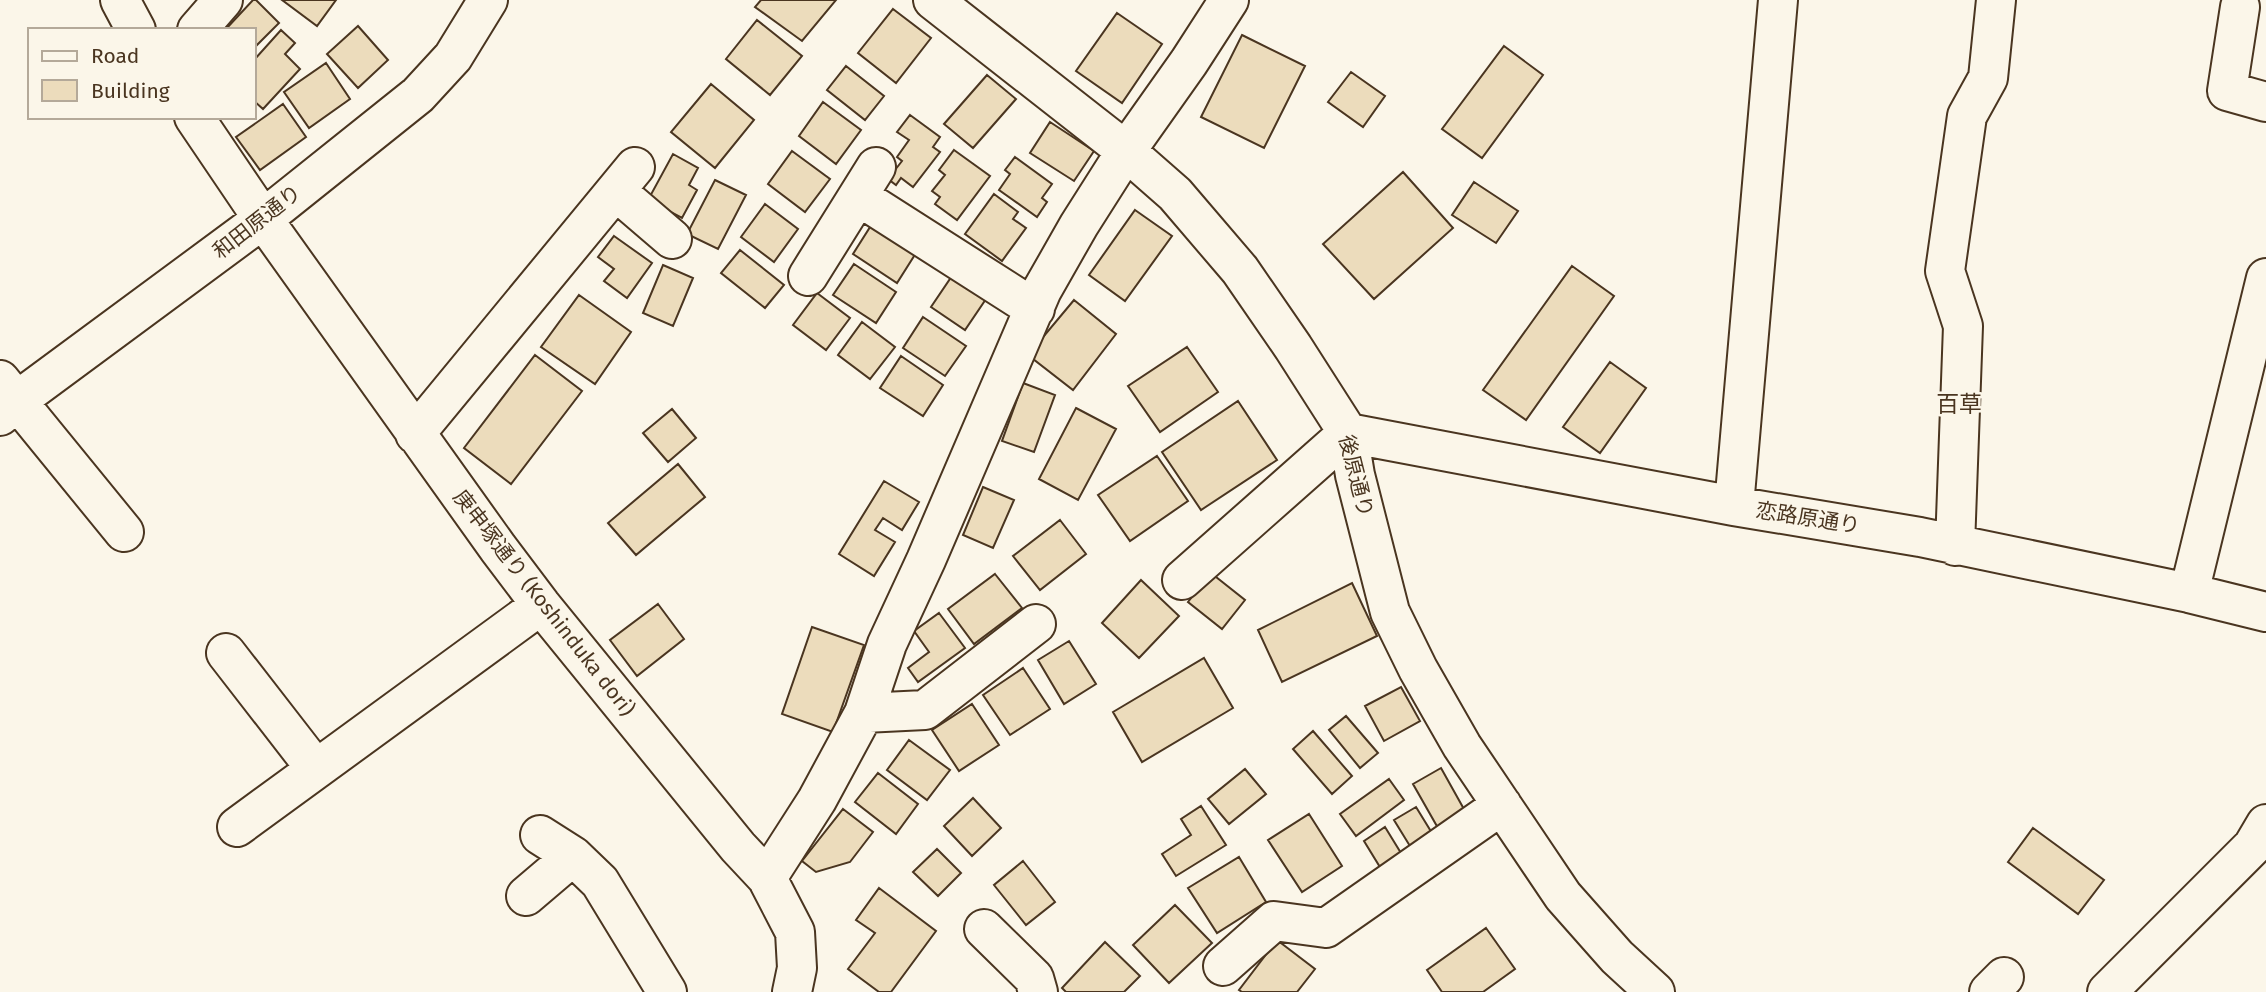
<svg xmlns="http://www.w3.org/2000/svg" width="2266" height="992" viewBox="0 0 2266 992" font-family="'Fira Sans','Noto Sans JP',sans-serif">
<rect width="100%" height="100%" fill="#fbf6e9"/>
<path fill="#ecdcbc" stroke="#4a3520" stroke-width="2" d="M 253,0 L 256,0 L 279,23 L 254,48 L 254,30 L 225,30 Z
M 282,0 L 336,0 L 317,26 Z
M 761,0 L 836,0 L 802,41 L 755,7 Z
M 893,9 L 931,38 L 896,83 L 858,53 Z
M 1117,13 L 1162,44 L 1122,103 L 1076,71 Z
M 757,20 L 802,56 L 770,95 L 726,59 Z
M 358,26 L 388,60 L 358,88 L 327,54 Z
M 281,30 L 295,43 L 285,54 L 300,69 L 263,109 L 254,101 L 254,60 Z
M 1242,35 L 1305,66 L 1264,148 L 1201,117 Z
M 1504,46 L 1543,75 L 1482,158 L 1442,129 Z
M 326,63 L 350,99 L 309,128 L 284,92 Z
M 846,66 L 884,96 L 865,120 L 827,90 Z
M 1351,72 L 1385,96 L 1363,127 L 1328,102 Z
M 987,75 L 1016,99 L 973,148 L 944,124 Z
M 711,84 L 754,120 L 715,168 L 671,132 Z
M 823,102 L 861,130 L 836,164 L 799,136 Z
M 283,104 L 306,137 L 260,170 L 236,137 Z
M 910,115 L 940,137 L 933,147 L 940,152 L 913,187 L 901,178 L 896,185 L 888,179 L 902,161 L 897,157 L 909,140 L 897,132 Z
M 1050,122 L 1094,151 L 1074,181 L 1030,153 Z
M 954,150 L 990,176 L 957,220 L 935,204 L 940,197 L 932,191 L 945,175 L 939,170 Z
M 792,151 L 830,179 L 805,212 L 768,184 Z
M 673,154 L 698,168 L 689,185 L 697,190 L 682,218 L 648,200 Z
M 1015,157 L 1052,184 L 1042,198 L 1047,202 L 1037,217 L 999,190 L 1010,174 L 1005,170 Z
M 1403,172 L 1453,228 L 1374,299 L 1323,244 Z
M 715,180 L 746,195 L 718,249 L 687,234 Z
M 1474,182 L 1518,211 L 1496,243 L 1452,215 Z
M 994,194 L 1018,212 L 1013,219 L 1026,228 L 1002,261 L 965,234 Z
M 765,204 L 798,229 L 774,262 L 741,237 Z
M 1135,210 L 1172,236 L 1125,301 L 1089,275 Z
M 872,224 L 916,253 L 897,283 L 853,254 Z
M 614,236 L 652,263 L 627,298 L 604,281 L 614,269 L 598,257 Z
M 740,250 L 784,285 L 765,308 L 721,273 Z
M 854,264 L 896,292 L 876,323 L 833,295 Z
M 663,265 L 693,278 L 673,326 L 643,313 Z
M 1572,266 L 1614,296 L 1526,420 L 1483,390 Z
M 954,273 L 988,296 L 965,330 L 931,307 Z
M 817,293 L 850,318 L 826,350 L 793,325 Z
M 579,295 L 631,332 L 595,384 L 541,347 Z
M 1074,300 L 1116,334 L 1073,390 L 1028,355 Z
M 923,317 L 966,346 L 945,376 L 903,348 Z
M 862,322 L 895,347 L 870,379 L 838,355 Z
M 1187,347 L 1218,392 L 1160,432 L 1128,386 Z
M 535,355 L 582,391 L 511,484 L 464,448 Z
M 901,356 L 943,385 L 923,416 L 880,388 Z
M 1610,362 L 1646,388 L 1600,453 L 1563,427 Z
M 1023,383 L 1055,395 L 1034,452 L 1002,441 Z
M 1238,401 L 1277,460 L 1201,510 L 1162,452 Z
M 1076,408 L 1116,429 L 1078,500 L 1039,479 Z
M 672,409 L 696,438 L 668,462 L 643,433 Z
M 1157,456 L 1188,501 L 1130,541 L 1098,495 Z
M 678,464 L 705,497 L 636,555 L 608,523 Z
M 884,481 L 919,502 L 902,530 L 883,518 L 875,530 L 895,542 L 874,576 L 839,554 Z
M 983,487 L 1014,500 L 993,548 L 963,535 Z
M 1060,520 L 1086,554 L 1040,590 L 1013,556 Z
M 1211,573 L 1245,600 L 1222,629 L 1188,602 Z
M 995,574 L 1022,608 L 974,644 L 948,609 Z
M 1141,580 L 1179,616 L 1139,658 L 1102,623 Z
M 1352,583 L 1377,636 L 1282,682 L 1258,630 Z
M 658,604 L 684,639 L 637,676 L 610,640 Z
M 939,613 L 965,648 L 918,682 L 908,668 L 929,652 L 914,631 Z
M 812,627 L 864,645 L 833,732 L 782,714 Z
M 1069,641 L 1096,684 L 1064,704 L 1038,660 Z
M 1204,658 L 1233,708 L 1142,762 L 1113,712 Z
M 1023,668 L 1050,709 L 1010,735 L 983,695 Z
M 1401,687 L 1420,721 L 1384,741 L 1365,706 Z
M 972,704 L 999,745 L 959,771 L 932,730 Z
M 1346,716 L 1378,753 L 1360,768 L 1329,730 Z
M 1313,731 L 1352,776 L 1332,794 L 1293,749 Z
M 909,740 L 950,770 L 927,800 L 887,770 Z
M 1441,768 L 1465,811 L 1438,828 L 1413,784 Z
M 1245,769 L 1266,794 L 1229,824 L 1208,799 Z
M 878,773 L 918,804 L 896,834 L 855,802 Z
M 1389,779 L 1404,800 L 1356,836 L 1340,814 Z
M 973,798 L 1001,828 L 972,856 L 944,826 Z
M 1201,806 L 1226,845 L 1176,876 L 1162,854 L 1191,835 L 1181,819 Z
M 1416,807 L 1435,838 L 1413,851 L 1394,820 Z
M 843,809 L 873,832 L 850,862 L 816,872 L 802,861 Z
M 1309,814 L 1342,866 L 1302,892 L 1268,840 Z
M 1385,827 L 1404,858 L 1383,872 L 1364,841 Z
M 2033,828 L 2104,880 L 2078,914 L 2008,862 Z
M 937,849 L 961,873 L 938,896 L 913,872 Z
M 1239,857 L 1266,902 L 1217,933 L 1188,888 Z
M 1023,861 L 1055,902 L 1026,925 L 994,885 Z
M 879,888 L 936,931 L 891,992 L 879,992 L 848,969 L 875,933 L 856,920 Z
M 1175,905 L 1212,943 L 1169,983 L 1133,945 Z
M 1486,928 L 1515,969 L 1483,992 L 1442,992 L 1427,970 Z
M 1277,940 L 1315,969 L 1297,992 L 1242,992 L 1239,990 Z
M 1105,942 L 1140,976 L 1124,992 L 1066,992 L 1062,988 Z"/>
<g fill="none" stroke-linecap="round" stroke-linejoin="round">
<g stroke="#4a3520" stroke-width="42">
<path id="minor" d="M 120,0 L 136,30
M 933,0 L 1126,151 L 1175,194 L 1240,270 L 1293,347 L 1348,433 L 1355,475 L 1390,612 L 1418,669 L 1462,746 L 1563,896 L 1617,957 L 1655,992
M 2240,7 L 2227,91 L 2266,102
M 197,30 L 223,0
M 194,117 L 263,219 L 498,548 L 541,605 L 738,847 L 767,878 L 795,932 L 797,968 L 792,992
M 616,191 L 672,239
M 858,196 L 1035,309
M 808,276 L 876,167
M 0,380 L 124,532
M 0,416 L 18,400 L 263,219 L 418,95 L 453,57 L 488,0
M 1348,433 L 1734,506 L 1920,537 L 2189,593 L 2266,612
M 415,434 L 635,167
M 1734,506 L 1778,0
M 1955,546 L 1963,326 L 1945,271 L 1967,116 L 1988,78 L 1996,0
M 1182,580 L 1348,433
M 2189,593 L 2266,278
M 226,653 L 316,769
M 864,713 L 925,710 L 1036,624
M 237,827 L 541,605
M 540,835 L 573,856 L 600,882 L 667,992
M 767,878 L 817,800 L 864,713 L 887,644 L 926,560 L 1042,290 L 1079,225 L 1126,151 L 1189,62 L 1229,0
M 526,896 L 573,856
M 984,929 L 1034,978 L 1038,992
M 1223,966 L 1274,921 L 1326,928 L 1502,805
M 1989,992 L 2004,977
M 2107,992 L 2253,846 L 2266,824"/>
</g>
<use href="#minor" stroke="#fbf6e9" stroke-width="38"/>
</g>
<g text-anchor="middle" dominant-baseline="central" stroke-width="5" stroke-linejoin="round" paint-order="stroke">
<g font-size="21" fill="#4a3520" stroke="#fbf6e9">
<text transform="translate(257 222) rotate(-38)">和田原通り</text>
<text transform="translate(1356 476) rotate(76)">後原通り</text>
<text transform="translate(1808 518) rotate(9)">恋路原通り</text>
<text transform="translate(544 603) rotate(52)">庚申塚通り (Koshinduka dori)</text>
</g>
<g font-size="23" fill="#4a3520" stroke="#fbf6e9">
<text x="1959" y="404">百草</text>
</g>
</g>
<rect x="28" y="28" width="228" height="91" fill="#fbf6e9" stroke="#b4a999" stroke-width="2"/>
<rect x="42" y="51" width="35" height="10" fill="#fbf6e9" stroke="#b4a999" stroke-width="2"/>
<text x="91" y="63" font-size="21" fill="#4a3520">Road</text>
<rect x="42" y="80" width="35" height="21" fill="#ecdcbc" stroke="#b4a999" stroke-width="2"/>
<text x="91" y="98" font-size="21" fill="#4a3520">Building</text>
</svg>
